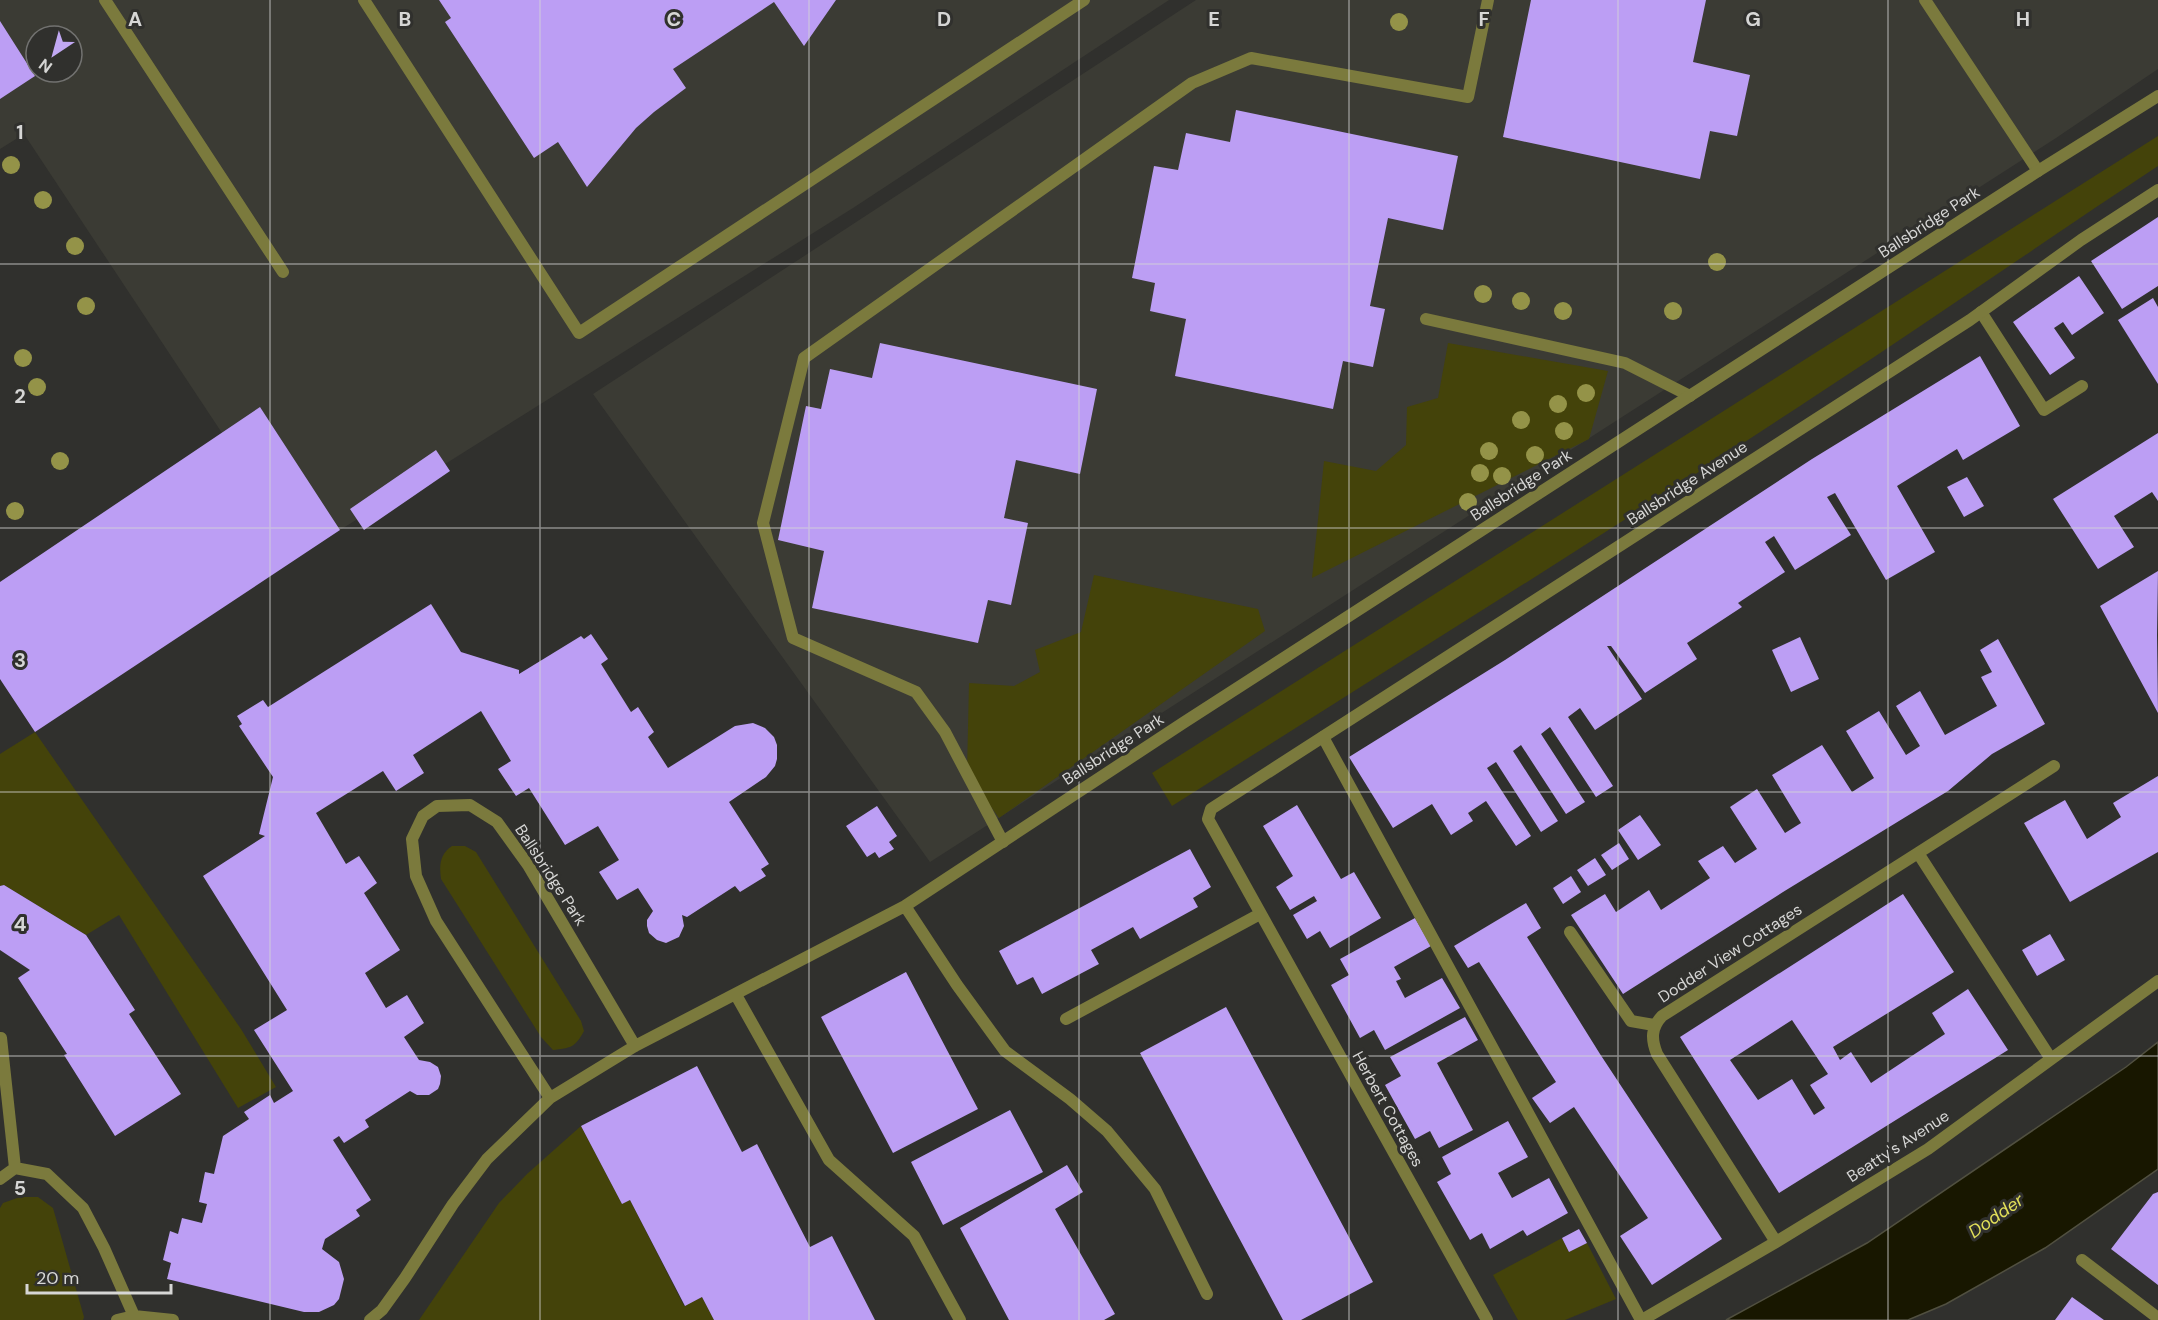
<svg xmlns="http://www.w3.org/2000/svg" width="2158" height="1320" viewBox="0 0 2158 1320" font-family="'DM Sans',sans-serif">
<rect width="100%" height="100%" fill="#30302d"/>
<path fill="#3b3b34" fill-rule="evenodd" d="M 0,0 L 1169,0 L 853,208 L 340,530 L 112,676 L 222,433 L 24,134 L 0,149 ZM 36,36 L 72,36 L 72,72 L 36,72 Z
M 1196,0 L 2158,0 L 2158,69 L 2056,138 L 930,862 L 593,394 Z"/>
<path fill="#44430a" d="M 2158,136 L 2158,166 C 2043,242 1930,321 1815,396 C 1603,536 1387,670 1172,806 L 1152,773 Z
M 1448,343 L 1608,371 L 1589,439 L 1312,578 L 1324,461 L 1376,471 L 1406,445 L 1407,407 L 1438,398 Z
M 1094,575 L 1258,609 L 1265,631 L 999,818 L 967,773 L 969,683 L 1014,686 L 1040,672 L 1035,650 L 1081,632 Z
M 35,732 L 241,1029 L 276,1087 L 238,1108 L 119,915 L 86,935 L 4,885 L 0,886 L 0,754 Z
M 452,846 L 465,846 L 476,852 L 581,1021 L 584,1031 C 575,1048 570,1048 553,1050 L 541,1037 L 441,879 C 439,865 440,854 452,846 Z
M 581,1126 L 622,1204 L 630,1200 L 684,1306 L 702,1297 L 714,1320 L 419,1320 L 499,1203 L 527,1174 Z
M 20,1197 L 38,1197 L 53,1208 L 84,1317 L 83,1320 L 0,1320 L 0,1208 L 3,1203 Z
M 1562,1238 L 1569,1252 L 1587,1243 L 1616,1299 L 1565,1320 L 1518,1320 L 1493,1275 Z"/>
<path fill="#181700" stroke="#515040" stroke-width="1.5" d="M 2158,1042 L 2158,1169 L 2045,1248 L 1946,1304 L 1908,1320 L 1726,1320 L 1867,1243 L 2126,1067 Z"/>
<path fill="#bc9ef4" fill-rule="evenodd" d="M 439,0 L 836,0 L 804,46 L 774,2 L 673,69 L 686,88 L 654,112 L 636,128 L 587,187 L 558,142 L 534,158 L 445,22 L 451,18 Z
M 1531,0 L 1706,0 L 1693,62 L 1750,75 L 1737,136 L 1710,131 L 1700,179 L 1503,137 Z
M 0,21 L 35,76 L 0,99 Z
M 1236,110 L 1458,156 L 1443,230 L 1388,218 L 1370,306 L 1385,309 L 1373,367 L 1343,361 L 1333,409 L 1175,376 L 1186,319 L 1150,311 L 1155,283 L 1132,278 L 1154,166 L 1178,170 L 1186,133 L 1230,142 Z
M 2158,217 L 2158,286 L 2122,309 L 2091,261 Z
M 2079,276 L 2104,313 L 2072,335 L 2063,322 L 2054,328 L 2075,358 L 2050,375 L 2013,322 Z
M 2153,298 L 2158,307 L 2158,384 L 2118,320 Z
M 880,343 L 1097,389 L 1080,474 L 1016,460 L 1004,518 L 1028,523 L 1011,605 L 988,600 L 978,643 L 812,608 L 824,551 L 778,540 L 806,406 L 821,409 L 830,369 L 872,378 Z
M 1980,356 L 2020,426 L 1963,460 L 1957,449 L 1897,486 L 1935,552 L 1886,580 L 1835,493 L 1827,497 L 1851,535 L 1795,570 L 1774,536 L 1765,542 L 1785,572 L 1738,603 L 1742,607 L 1687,643 L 1697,659 L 1645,693 L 1611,646 L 1607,646 L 1642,699 L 1595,730 L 1580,708 L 1568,717 L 1613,786 L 1596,797 L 1550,727 L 1541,734 L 1585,802 L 1566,814 L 1521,745 L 1513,751 L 1558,821 L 1541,832 L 1496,762 L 1487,768 L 1531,836 L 1516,846 L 1486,801 L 1468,813 L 1473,821 L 1451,835 L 1432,804 L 1393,828 L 1349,757 L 1505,660 L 1812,459 Z
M 260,407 L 340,530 L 35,732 L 0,679 L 0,582 Z
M 2158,433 L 2158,501 L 2152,492 L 2114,516 L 2134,547 L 2098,569 L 2053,499 Z
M 436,450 L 450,471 L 364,530 L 350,509 Z
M 1967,477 L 1984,506 L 1964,517 L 1947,487 Z
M 2158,571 L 2157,635 L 2158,713 L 2100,606 Z
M 431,604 L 461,652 L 519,670 L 519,674 L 581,636 L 584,639 L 591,634 L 608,659 L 601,664 L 631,712 L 638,707 L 654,732 L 648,737 L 668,768 L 735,726 L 753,723 L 765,728 L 774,737 L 777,745 L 777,759 L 775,766 L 766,777 L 729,802 L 769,864 L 761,869 L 766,876 L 740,892 L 735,886 L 687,917 L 682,915 L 684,926 L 679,937 L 666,943 L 657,940 L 649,933 L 647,926 L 647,920 L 653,911 L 638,888 L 617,900 L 599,872 L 619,860 L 598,826 L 565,845 L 529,788 L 516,796 L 498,769 L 511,761 L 481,711 L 413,755 L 424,773 L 396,791 L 383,771 L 316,813 L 346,864 L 359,856 L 377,883 L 364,893 L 400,950 L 365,973 L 386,1008 L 407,995 L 424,1023 L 404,1037 L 419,1060 L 430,1062 L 438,1067 L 441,1076 L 440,1084 L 438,1089 L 429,1095 L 417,1095 L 410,1091 L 365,1120 L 369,1127 L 344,1143 L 339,1136 L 333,1140 L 371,1200 L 356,1210 L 360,1216 L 325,1239 L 322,1249 L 339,1262 L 344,1279 L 339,1299 L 334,1305 L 319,1312 L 304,1312 L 167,1279 L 171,1263 L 163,1260 L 170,1231 L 178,1234 L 182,1218 L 202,1223 L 207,1204 L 199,1202 L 205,1172 L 214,1174 L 223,1136 L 249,1119 L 244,1112 L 270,1095 L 274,1103 L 293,1091 L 254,1030 L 287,1010 L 203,876 L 265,836 L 259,834 L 273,777 L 239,726 L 242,724 L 237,716 L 263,700 L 268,707 Z
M 1800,637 L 1819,679 L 1791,692 L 1772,650 Z
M 1998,639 L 2045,724 L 1992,754 L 1948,791 L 1783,892 L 1623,994 L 1571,915 L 1605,894 L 1616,912 L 1649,890 L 1661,910 L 1710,878 L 1698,861 L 1723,846 L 1735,863 L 1757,849 L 1730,807 L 1757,789 L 1785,833 L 1801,823 L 1772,775 L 1822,745 L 1852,792 L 1874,778 L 1846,731 L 1879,711 L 1906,755 L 1920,746 L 1896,706 L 1920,691 L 1945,735 L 1997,706 L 1981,677 L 1992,672 L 1980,650 Z
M 2158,776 L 2158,852 L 2070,902 L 2024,823 L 2065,800 L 2087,839 L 2121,817 L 2113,803 Z
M 1297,805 L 1341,879 L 1354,872 L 1381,918 L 1330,948 L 1320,931 L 1307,939 L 1293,915 L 1317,901 L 1314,896 L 1290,910 L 1276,887 L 1293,876 L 1263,826 Z
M 877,806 L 897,836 L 889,842 L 894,849 L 879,858 L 875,852 L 867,857 L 846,826 Z
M 1640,815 L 1661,845 L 1638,860 L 1618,830 Z
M 1619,843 L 1629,859 L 1612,870 L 1601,855 Z
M 1190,849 L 1211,887 L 1193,898 L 1198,907 L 1140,939 L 1133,927 L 1091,950 L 1099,964 L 1042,994 L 1033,977 L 1017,985 L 999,951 Z
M 1595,858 L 1606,875 L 1588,886 L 1577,870 Z
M 1571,876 L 1581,892 L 1563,904 L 1553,888 Z
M 4,885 L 86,935 L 135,1010 L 129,1014 L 181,1094 L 115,1136 L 64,1055 L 67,1054 L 18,978 L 30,970 L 0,950 L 0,886 Z
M 1903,894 L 1954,972 L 1833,1047 L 1840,1060 L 1851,1052 L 1871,1083 L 1945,1034 L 1932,1013 L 1968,989 L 2008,1050 L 1779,1193 L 1680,1037 ZM 1792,1020 L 1828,1074 L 1810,1085 L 1825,1108 L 1814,1115 L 1792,1079 L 1758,1100 L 1730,1060 Z
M 1526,903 L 1541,928 L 1527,937 L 1600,1054 L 1722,1239 L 1652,1285 L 1620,1236 L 1648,1218 L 1574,1107 L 1550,1123 L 1532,1098 L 1556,1082 L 1479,962 L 1468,968 L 1454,946 Z
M 1415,918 L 1431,946 L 1394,967 L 1401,979 L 1396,981 L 1405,998 L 1442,978 L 1460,1008 L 1385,1050 L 1374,1030 L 1360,1038 L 1331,985 L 1349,975 L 1340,959 Z
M 2050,934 L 2065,960 L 2037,976 L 2022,950 Z
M 906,972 L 978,1109 L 893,1153 L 821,1017 Z
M 1226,1007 L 1373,1282 L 1301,1320 L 1283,1320 L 1140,1053 Z
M 1465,1017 L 1478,1040 L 1437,1063 L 1473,1130 L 1439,1148 L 1430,1131 L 1415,1139 L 1401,1114 L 1385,1085 L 1401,1076 L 1390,1057 Z
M 697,1066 L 742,1152 L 757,1144 L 810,1247 L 832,1236 L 875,1320 L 714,1320 L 702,1297 L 685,1306 L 630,1200 L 622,1204 L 581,1126 Z
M 1010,1110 L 1043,1172 L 943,1225 L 911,1162 Z
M 1508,1121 L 1528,1157 L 1498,1173 L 1512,1198 L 1549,1178 L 1568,1213 L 1527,1236 L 1523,1230 L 1490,1249 L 1482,1233 L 1470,1240 L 1437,1182 L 1451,1174 L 1442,1157 Z
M 1067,1165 L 1083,1192 L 1055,1209 L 1115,1314 L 1104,1320 L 1009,1320 L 960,1228 Z
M 2158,1192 L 2158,1285 L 2111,1249 L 2153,1194 Z
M 1579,1229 L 1587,1243 L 1569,1252 L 1562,1238 Z
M 2072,1297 L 2104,1320 L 2055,1320 Z"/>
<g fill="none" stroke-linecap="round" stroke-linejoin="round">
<path stroke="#7b7a3d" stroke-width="12" d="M 105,0 L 283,272
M 364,0 L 579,333 L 1084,0
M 1925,0 L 2038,171
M 1981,312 L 2044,410 L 2082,386
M 1426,319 L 1625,363 L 1690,396
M 1323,737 L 1641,1320
M 1003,842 L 945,732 L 916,692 L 793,638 L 763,523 L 804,358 L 1192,83 L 1251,58 L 1468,97 L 1488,0"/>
<path stroke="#7b7a3d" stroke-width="12" d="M 1918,853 L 2054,766
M 905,906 L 957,985 L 1005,1051 L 1070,1099 L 1107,1131 L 1155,1189 L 1207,1294
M 1570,932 L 1631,1021 L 1654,1025
M 736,995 L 829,1160 L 914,1236 L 960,1320
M 1066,1019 L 1260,914
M 1,1038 L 15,1168
M 550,1098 L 436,921 L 416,876 L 412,839 L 423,816 L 437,806 L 470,805 L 497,822 L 528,865 L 635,1046
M 0,1179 L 15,1168 L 47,1174 L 83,1208 L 104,1248 L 134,1316
M 1776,1242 L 1657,1054 C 1651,1039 1651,1028 1662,1016 L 1918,853 L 2051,1059
M 2082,1260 L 2158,1318
M 117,1320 L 134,1316 L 173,1320
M 370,1320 L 382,1310 L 405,1278 L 453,1204 L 487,1159 L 550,1098 L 635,1046 L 905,906 L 1183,723 L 2038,171 L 2158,96
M 1487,1320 L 1208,819 L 1211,809 L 1970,320 L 2081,240 L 2158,190
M 1642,1320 L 1776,1242 L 1928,1149 L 2158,981"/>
</g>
<g fill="#949348">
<circle cx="1399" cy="22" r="9"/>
<circle cx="11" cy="165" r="9"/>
<circle cx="43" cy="200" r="9"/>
<circle cx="75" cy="246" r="9"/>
<circle cx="1717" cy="262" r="9"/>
<circle cx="1483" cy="294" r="9"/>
<circle cx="1521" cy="301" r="9"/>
<circle cx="86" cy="306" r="9"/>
<circle cx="1563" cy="311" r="9"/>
<circle cx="1673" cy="311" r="9"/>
<circle cx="23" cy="358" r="9"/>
<circle cx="37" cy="387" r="9"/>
<circle cx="1586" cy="393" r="9"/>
<circle cx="1558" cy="404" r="9"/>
<circle cx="1521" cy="420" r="9"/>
<circle cx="1564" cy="431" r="9"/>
<circle cx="1489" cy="451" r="9"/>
<circle cx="1535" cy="455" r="9"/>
<circle cx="60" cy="461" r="9"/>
<circle cx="1480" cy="473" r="9"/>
<circle cx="1502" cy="476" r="9"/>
<circle cx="1468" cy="502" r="9"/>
<circle cx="15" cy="511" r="9"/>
</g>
<path fill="none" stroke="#d6d6d5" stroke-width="1.5" stroke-opacity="0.55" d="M 270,0 L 270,1320M 540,0 L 540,1320M 809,0 L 809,1320M 1079,0 L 1079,1320M 1349,0 L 1349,1320M 1618,0 L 1618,1320M 1888,0 L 1888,1320M 0,264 L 2158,264M 0,528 L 2158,528M 0,792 L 2158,792M 0,1056 L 2158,1056"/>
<g text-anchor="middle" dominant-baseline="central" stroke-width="6" stroke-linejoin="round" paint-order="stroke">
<g font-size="16" fill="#d6d6d5" stroke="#30302d">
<text transform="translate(1929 222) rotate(-33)">Ballsbridge Park</text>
<text transform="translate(1687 483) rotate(-33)">Ballsbridge Avenue</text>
<text transform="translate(1521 485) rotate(-33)">Ballsbridge Park</text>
<text transform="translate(1113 749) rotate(-33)">Ballsbridge Park</text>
<text transform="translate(551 875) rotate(57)">Ballsbridge Park</text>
<text transform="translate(1730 953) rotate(-33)">Dodder View Cottages</text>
<text transform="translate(1388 1109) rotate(61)">Herbert Cottages</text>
<text transform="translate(1898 1146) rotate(-33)">Beatty's Avenue</text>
</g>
<g font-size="18" font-style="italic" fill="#e2df59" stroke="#30302d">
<text transform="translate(1996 1216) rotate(-35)">Dodder</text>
</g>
</g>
<g font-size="20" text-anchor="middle" font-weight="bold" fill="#d6d6d5" stroke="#30302d" stroke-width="6" stroke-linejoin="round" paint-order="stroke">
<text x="135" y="26">A</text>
<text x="405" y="26">B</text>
<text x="674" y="26">C</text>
<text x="944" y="26">D</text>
<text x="1214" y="26">E</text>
<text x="1484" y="26">F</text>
<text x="1753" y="26">G</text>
<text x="2023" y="26">H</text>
<text x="20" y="139">1</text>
<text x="20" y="403">2</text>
<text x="20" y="667">3</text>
<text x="20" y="931">4</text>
<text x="20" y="1195">5</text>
</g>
<g transform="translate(54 54) rotate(216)"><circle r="28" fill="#30302d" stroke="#727270" stroke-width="1.5"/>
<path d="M0-4.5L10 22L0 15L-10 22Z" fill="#c1a8f3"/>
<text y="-9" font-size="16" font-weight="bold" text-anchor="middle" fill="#d6d6d5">N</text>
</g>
<path d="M27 1284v9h144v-9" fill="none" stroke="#d6d6d5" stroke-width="3"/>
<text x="36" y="1284" font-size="18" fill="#d6d6d5" stroke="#30302d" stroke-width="4.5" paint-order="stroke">20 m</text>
</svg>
